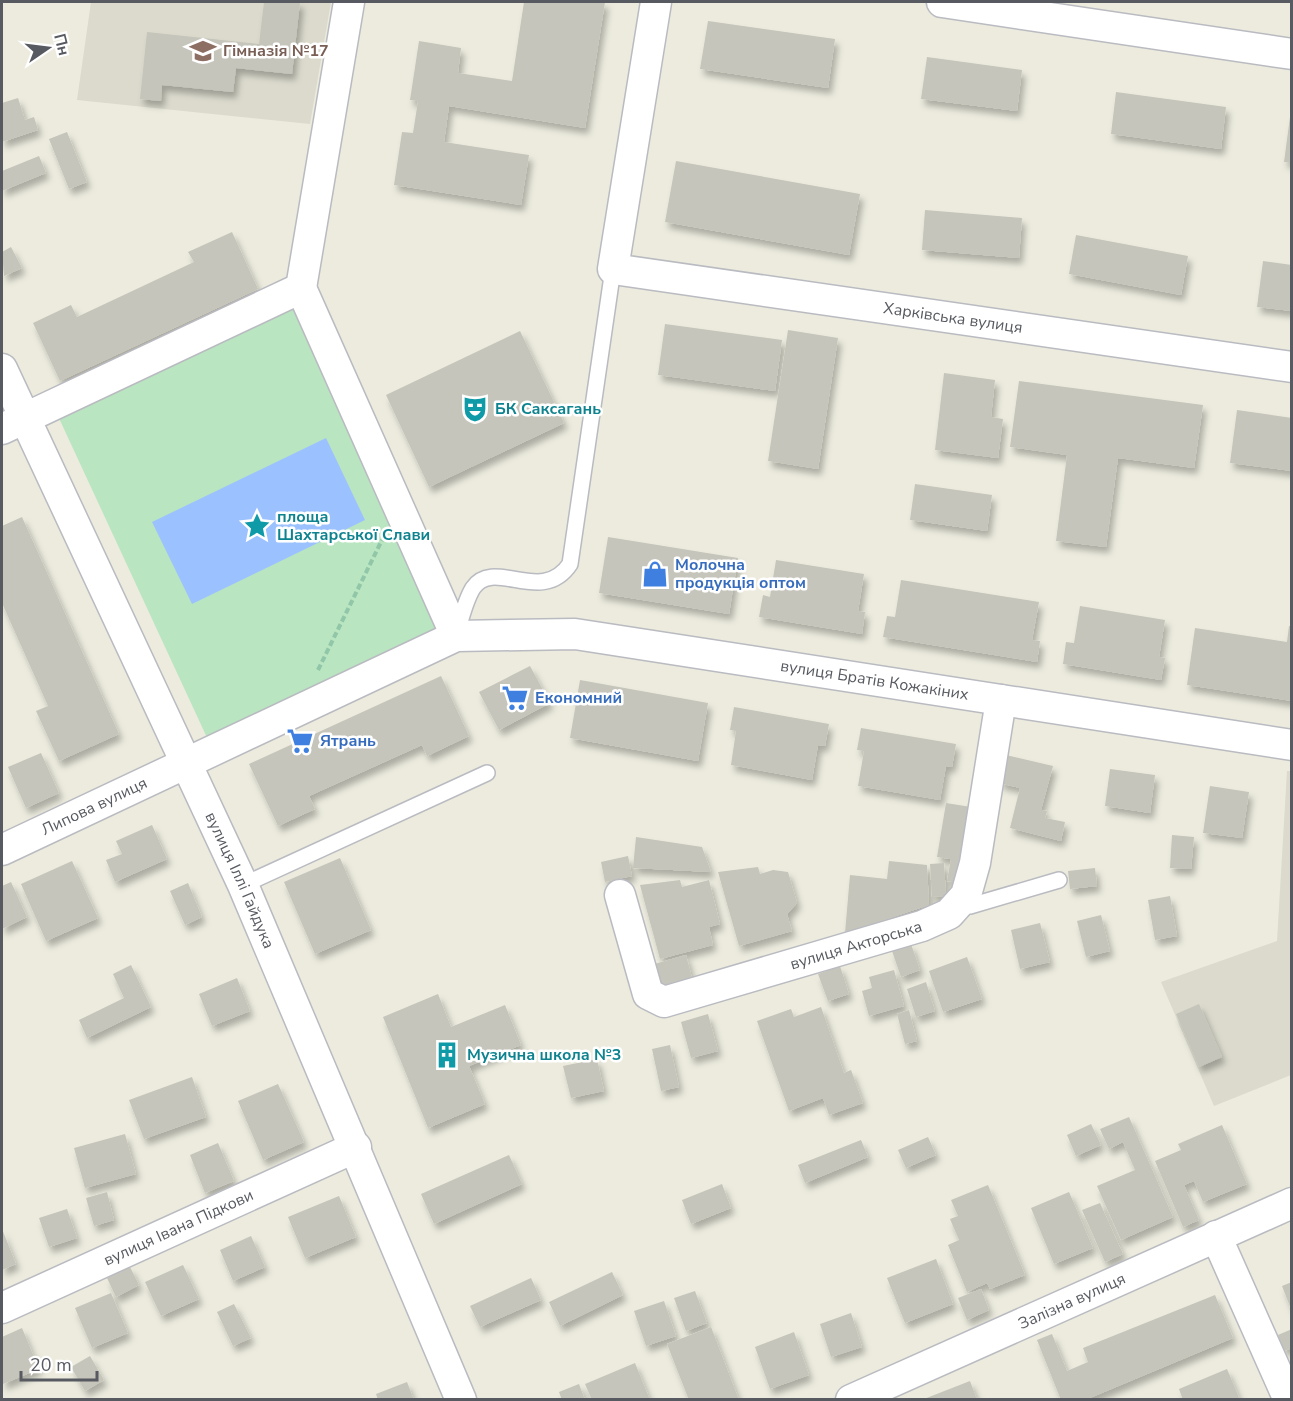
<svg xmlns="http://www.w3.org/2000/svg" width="1293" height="1401" viewBox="0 0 1293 1401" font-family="'Nunito Sans',sans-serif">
<defs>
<filter id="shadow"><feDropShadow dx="3.5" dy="6" stdDeviation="3" flood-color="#0004"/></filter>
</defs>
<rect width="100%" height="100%" fill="#ecebde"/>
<path fill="#dbdacd" d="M 91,2 L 331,2 L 310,124 L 77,100 Z
M 1287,771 L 1291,771 L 1291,1075 L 1214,1106 L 1161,982 L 1277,941 Z"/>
<path fill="#b9e5c0" d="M 297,305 L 449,632 L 210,744 L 58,416 Z"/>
<path fill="#9bc2ff" d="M 326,438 L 365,520 L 192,604 L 152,522 Z"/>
<path fill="#c6c5bb" filter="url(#shadow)" d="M 264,2 L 300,2 L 292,74 L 236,68 L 233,92 L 162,85 L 161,101 L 140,99 L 147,32 L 259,44 Z
M 524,2 L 605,2 L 585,128 L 449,106 L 444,142 L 529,155 L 521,205 L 394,185 L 402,132 L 413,133 L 418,101 L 410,100 L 419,41 L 461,48 L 458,73 L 512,81 Z
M 708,21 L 835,39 L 828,88 L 700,69 Z
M 927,57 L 1022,70 L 1017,111 L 921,99 Z
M 1116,92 L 1226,107 L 1221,149 L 1111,134 Z
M 18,98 L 25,120 L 34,117 L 38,130 L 2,142 L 2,103 Z
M 1290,117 L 1292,117 L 1292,162 L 1284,162 Z
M 67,132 L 87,182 L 69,189 L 49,139 Z
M 39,156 L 46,173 L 2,191 L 2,171 Z
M 676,161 L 860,194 L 849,255 L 665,222 Z
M 925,210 L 1022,218 L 1019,258 L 922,250 Z
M 232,232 L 258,289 L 60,381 L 33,323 L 71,305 L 77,317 L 194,262 L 188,252 Z
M 1076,235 L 1188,256 L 1181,295 L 1069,274 Z
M 11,247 L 22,268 L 4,276 L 2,252 Z
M 1263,261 L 1292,265 L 1292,311 L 1257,307 Z
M 665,324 L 782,340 L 775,391 L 658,375 Z
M 788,330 L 838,338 L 818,469 L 768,461 Z
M 520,331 L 564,423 L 429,487 L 386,395 Z
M 944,373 L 995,380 L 991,417 L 1003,419 L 998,458 L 935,450 Z
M 1019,381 L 1203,405 L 1194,468 L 1118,458 L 1106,547 L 1056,541 L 1067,455 L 1010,447 Z
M 1237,410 L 1292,418 L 1292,471 L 1230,463 Z
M 915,484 L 992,495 L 987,531 L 910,520 Z
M 22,517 L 119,734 L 59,761 L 36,711 L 48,706 L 2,603 L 2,526 Z
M 608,537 L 738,558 L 729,614 L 599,593 Z
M 776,560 L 864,574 L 858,611 L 865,612 L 862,634 L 759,617 L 763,595 L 770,597 Z
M 901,580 L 1039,602 L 1032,640 L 1040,641 L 1037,662 L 883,637 L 887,616 L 895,617 Z
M 1080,606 L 1165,620 L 1159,657 L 1165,658 L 1161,680 L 1063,664 L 1066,642 L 1074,643 Z
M 1289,626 L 1292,626 L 1292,701 L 1187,685 L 1195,628 L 1287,642 Z
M 530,666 L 550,703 L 499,730 L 479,692 Z
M 441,676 L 469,736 L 427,756 L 422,745 L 309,796 L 315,809 L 278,826 L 249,764 Z
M 580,680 L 708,703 L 698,761 L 570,738 Z
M 734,707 L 829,724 L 825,746 L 818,745 L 812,780 L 731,765 L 736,731 L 730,730 Z
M 861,728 L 956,744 L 952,767 L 946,766 L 940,800 L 858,786 L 864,751 L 857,750 Z
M 41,753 L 59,793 L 26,808 L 8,767 Z
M 1006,755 L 1053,766 L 1041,810 L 1047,811 L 1045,818 L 1065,822 L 1061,841 L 1010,828 L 1020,788 L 999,783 Z
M 1110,769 L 1155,775 L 1150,813 L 1105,806 Z
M 1210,786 L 1249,792 L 1242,838 L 1203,833 Z
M 946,803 L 971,807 L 958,883 L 947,881 L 951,859 L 937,857 Z
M 152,825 L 167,859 L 115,882 L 106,860 L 122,854 L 116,841 Z
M 1172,835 L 1194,837 L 1191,869 L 1170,868 Z
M 636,837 L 702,847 L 711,872 L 633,868 Z
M 628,856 L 632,876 L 605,882 L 601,862 Z
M 340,858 L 371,930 L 315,954 L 284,882 Z
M 72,861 L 98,918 L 46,941 L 21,884 Z
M 889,861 L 927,865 L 929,905 L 845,933 L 850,875 L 887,879 Z
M 944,863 L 946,896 L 932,897 L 930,864 Z
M 758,867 L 760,874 L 773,870 L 788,872 L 797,903 L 787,914 L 792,931 L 739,946 L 718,872 Z
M 1095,868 L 1097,886 L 1070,889 L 1068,871 Z
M 680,880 L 682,887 L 709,880 L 720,924 L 709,927 L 713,945 L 660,959 L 640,885 Z
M 11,882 L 27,917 L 2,929 L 2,886 Z
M 188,883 L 202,917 L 185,925 L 170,891 Z
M 1170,896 L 1177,936 L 1155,940 L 1148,900 Z
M 1101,915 L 1110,951 L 1086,957 L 1077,921 Z
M 1040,923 L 1050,962 L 1020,969 L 1011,930 Z
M 911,944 L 920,970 L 901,977 L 892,951 Z
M 686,955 L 692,978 L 657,987 L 651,965 Z
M 967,957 L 982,999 L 943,1012 L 929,971 Z
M 131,965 L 151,1007 L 87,1038 L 79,1020 L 124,998 L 113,974 Z
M 840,966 L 849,994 L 828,1001 L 818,974 Z
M 894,970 L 904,1006 L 869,1016 L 862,991 L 872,988 L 869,977 Z
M 237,978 L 250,1011 L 212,1026 L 199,994 Z
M 926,982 L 935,1011 L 916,1017 L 907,989 Z
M 438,994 L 451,1027 L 505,1005 L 521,1045 L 469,1066 L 485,1104 L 428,1128 L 383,1017 Z
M 1199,1004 L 1222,1057 L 1199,1067 L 1176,1014 Z
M 821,1007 L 844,1073 L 851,1070 L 863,1103 L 829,1115 L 823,1098 L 789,1111 L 757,1021 L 791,1009 L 794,1017 Z
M 909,1010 L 917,1041 L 905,1044 L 897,1014 Z
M 708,1014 L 718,1051 L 691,1058 L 681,1022 Z
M 670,1045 L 679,1087 L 661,1091 L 652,1049 Z
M 597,1059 L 604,1091 L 571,1098 L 563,1066 Z
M 192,1077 L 206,1117 L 144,1139 L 129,1100 Z
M 278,1084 L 304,1142 L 263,1160 L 238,1101 Z
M 1129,1117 L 1173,1217 L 1121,1240 L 1097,1186 L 1135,1170 L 1123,1142 L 1109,1149 L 1100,1129 Z
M 1091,1124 L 1101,1145 L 1076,1156 L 1067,1135 Z
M 1222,1125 L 1247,1184 L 1203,1202 L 1194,1181 L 1184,1185 L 1199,1220 L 1183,1227 L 1155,1161 L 1181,1150 L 1178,1144 Z
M 125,1134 L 136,1174 L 85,1188 L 74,1148 Z
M 928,1137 L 936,1155 L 906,1168 L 898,1150 Z
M 861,1140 L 868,1157 L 805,1183 L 798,1165 Z
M 218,1143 L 234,1181 L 205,1193 L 190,1155 Z
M 509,1155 L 522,1184 L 434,1224 L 421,1194 Z
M 722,1184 L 731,1208 L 691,1224 L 682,1200 Z
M 988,1185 L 1025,1275 L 990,1289 L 987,1283 L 967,1292 L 948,1245 L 959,1240 L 950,1219 L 958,1216 L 951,1200 Z
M 107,1192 L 114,1220 L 94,1226 L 86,1198 Z
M 1069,1192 L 1093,1248 L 1054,1264 L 1031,1208 Z
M 339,1196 L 356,1237 L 305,1258 L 288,1217 Z
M 1100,1203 L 1123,1254 L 1105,1262 L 1082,1210 Z
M 67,1209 L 77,1238 L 49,1247 L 39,1218 Z
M 2,1229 L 16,1264 L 2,1270 Z
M 251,1236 L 265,1267 L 233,1281 L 220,1250 Z
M 936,1259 L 953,1304 L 905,1323 L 887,1278 Z
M 183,1265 L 199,1299 L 161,1316 L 145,1282 Z
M 130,1267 L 139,1285 L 116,1297 L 107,1278 Z
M 612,1272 L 623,1295 L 560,1326 L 549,1302 Z
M 531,1278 L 541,1300 L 480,1327 L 470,1306 Z
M 1292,1282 L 1292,1309 L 1291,1309 L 1282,1286 Z
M 981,1289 L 989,1310 L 967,1320 L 958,1298 Z
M 695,1291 L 707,1323 L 686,1331 L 674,1298 Z
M 111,1293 L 128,1333 L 92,1348 L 75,1308 Z
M 1215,1295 L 1233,1338 L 1085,1400 L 1061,1400 L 1037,1340 L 1052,1334 L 1067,1371 L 1088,1362 L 1083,1348 Z
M 664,1301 L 676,1336 L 646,1346 L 634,1311 Z
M 234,1304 L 251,1338 L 233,1346 L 217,1312 Z
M 851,1313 L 862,1347 L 831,1357 L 820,1324 Z
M 711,1327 L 739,1400 L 689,1400 L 667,1344 Z
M 22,1328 L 39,1369 L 3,1384 L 2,1337 Z
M 1292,1329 L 1292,1348 L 1284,1351 L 1278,1335 Z
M 794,1332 L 809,1375 L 770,1389 L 755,1347 Z
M 90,1356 L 104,1380 L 85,1391 L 71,1367 Z
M 635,1363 L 650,1400 L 592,1400 L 585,1384 Z
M 1227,1369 L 1240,1400 L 1183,1400 L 1179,1389 Z
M 970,1381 L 977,1400 L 924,1400 L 924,1399 Z
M 407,1382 L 414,1400 L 378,1400 L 376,1394 Z
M 579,1384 L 585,1400 L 562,1400 L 559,1392 Z"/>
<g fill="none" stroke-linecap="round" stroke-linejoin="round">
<g stroke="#b9bbc1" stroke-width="18">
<path id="service" d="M 457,633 C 461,619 465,601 473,588 C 494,557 542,606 570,564 L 613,269
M 243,885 L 487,773
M 959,906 L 970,906 L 1059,880"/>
</g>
<g stroke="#b9bbc1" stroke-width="33">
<g id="minor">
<path id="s1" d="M 656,2 L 613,269 L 1292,367"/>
<path d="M 942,2 L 1292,54"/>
<path d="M 301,288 L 456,636"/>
<path d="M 301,288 L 349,2"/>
<path id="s2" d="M 2,369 L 243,885 L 461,1400"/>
<path d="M 2,429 L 301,288"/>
<path id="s3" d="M 2,850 L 456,636 L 575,634 L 1292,745"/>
<path id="s4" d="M 620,895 L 648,994 L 664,1002 L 922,926 L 949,914 L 966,895 L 975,863 L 1001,700"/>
<path d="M 1216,1236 L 1289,1400"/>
<path id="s5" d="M 2,1308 L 356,1147"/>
<path id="s6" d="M 851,1400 L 1292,1203"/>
</g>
</g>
<path stroke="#91c6a9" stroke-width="4" stroke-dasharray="6 3" stroke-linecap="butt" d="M 318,670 L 382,540"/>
<use href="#service" stroke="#fff" stroke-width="15"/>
<use href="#minor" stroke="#fff" stroke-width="30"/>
</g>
<defs>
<g id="school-bare" transform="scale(2.07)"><path d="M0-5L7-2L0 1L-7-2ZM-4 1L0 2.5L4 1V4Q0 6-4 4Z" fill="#8d6e63" stroke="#fff" stroke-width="2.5" paint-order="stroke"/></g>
<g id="theatre-bare" transform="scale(2.07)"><path d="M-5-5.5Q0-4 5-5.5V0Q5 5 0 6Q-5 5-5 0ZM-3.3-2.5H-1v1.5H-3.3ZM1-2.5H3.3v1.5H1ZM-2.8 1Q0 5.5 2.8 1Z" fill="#0f9aa8" stroke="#fff" stroke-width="2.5" paint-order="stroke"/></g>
<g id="sight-bare" transform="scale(2.07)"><path d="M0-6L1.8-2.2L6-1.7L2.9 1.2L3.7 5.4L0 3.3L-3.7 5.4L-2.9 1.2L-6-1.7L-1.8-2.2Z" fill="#0f9aa8" stroke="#fff" stroke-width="2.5" paint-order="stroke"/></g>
<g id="shop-bare" transform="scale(2.07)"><path d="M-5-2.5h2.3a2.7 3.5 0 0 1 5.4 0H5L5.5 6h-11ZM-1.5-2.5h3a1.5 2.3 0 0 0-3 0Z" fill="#3f7fe0" stroke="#fff" stroke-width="2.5" paint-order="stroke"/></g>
<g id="supermarket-bare" transform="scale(2.07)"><path d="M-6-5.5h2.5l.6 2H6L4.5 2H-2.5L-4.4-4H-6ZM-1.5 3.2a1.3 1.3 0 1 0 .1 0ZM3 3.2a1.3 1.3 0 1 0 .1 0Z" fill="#3f7fe0" stroke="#fff" stroke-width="2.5" paint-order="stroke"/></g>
<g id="building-bare" transform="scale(2.07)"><path d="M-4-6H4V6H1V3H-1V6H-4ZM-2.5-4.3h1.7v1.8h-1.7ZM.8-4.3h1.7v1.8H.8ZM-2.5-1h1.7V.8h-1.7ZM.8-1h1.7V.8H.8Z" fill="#0f9aa8" stroke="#fff" stroke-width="2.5" paint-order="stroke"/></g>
</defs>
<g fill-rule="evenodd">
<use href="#school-bare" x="203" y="51"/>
<use href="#theatre-bare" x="475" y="409"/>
<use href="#sight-bare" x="257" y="526"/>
<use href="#shop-bare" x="655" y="574"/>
<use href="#supermarket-bare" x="515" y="698"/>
<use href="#supermarket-bare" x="300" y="741"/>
<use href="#building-bare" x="447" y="1055"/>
</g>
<g text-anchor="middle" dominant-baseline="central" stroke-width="5" stroke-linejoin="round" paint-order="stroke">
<g font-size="16" font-weight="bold" fill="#785e54" stroke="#fff" text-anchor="start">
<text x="223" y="51">Гімназія №17</text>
</g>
<g font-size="16" fill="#575a60" stroke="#fff">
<text stroke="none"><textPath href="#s1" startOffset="614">Харківська вулиця</textPath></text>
<text stroke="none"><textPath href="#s3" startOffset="924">вулиця Братів Кожакіних</textPath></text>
<text stroke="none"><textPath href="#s3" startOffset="102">Липова вулиця</textPath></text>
<text stroke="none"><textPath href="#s2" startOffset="564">вулиця Іллі Гайдука</textPath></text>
<text stroke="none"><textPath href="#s4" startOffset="321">вулиця Акторська</textPath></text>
<text stroke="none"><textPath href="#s5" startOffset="194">вулиця Івана Підкови</textPath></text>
<text stroke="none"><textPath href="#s6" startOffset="242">Залізна вулиця</textPath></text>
</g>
<g font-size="16" font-weight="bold" fill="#0d838f" stroke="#fff" text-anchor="start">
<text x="495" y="409">БК Саксагань</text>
<text x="277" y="517">площа<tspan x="277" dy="18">Шахтарської Слави</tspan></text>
<text x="467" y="1055">Музична школа №3</text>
</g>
<g font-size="16" font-weight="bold" fill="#366cbe" stroke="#fff" text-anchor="start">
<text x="675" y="565">Молочна<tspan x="675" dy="18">продукція оптом</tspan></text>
<text x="535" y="698">Економний</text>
<text x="320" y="741">Ятрань</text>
</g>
</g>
<rect width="1293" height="1401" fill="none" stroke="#575a60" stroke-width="6"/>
<g transform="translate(48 48) rotate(76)" stroke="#ffffff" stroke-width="4.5" paint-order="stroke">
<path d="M0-4.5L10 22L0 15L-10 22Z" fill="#575a60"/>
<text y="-9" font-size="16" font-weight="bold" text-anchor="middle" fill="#575a60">Пн</text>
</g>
<path d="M21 1371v9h76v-9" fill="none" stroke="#575a60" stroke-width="3"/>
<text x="30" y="1371" font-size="18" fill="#575a60" stroke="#ffffff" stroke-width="4.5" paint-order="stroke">20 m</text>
</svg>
